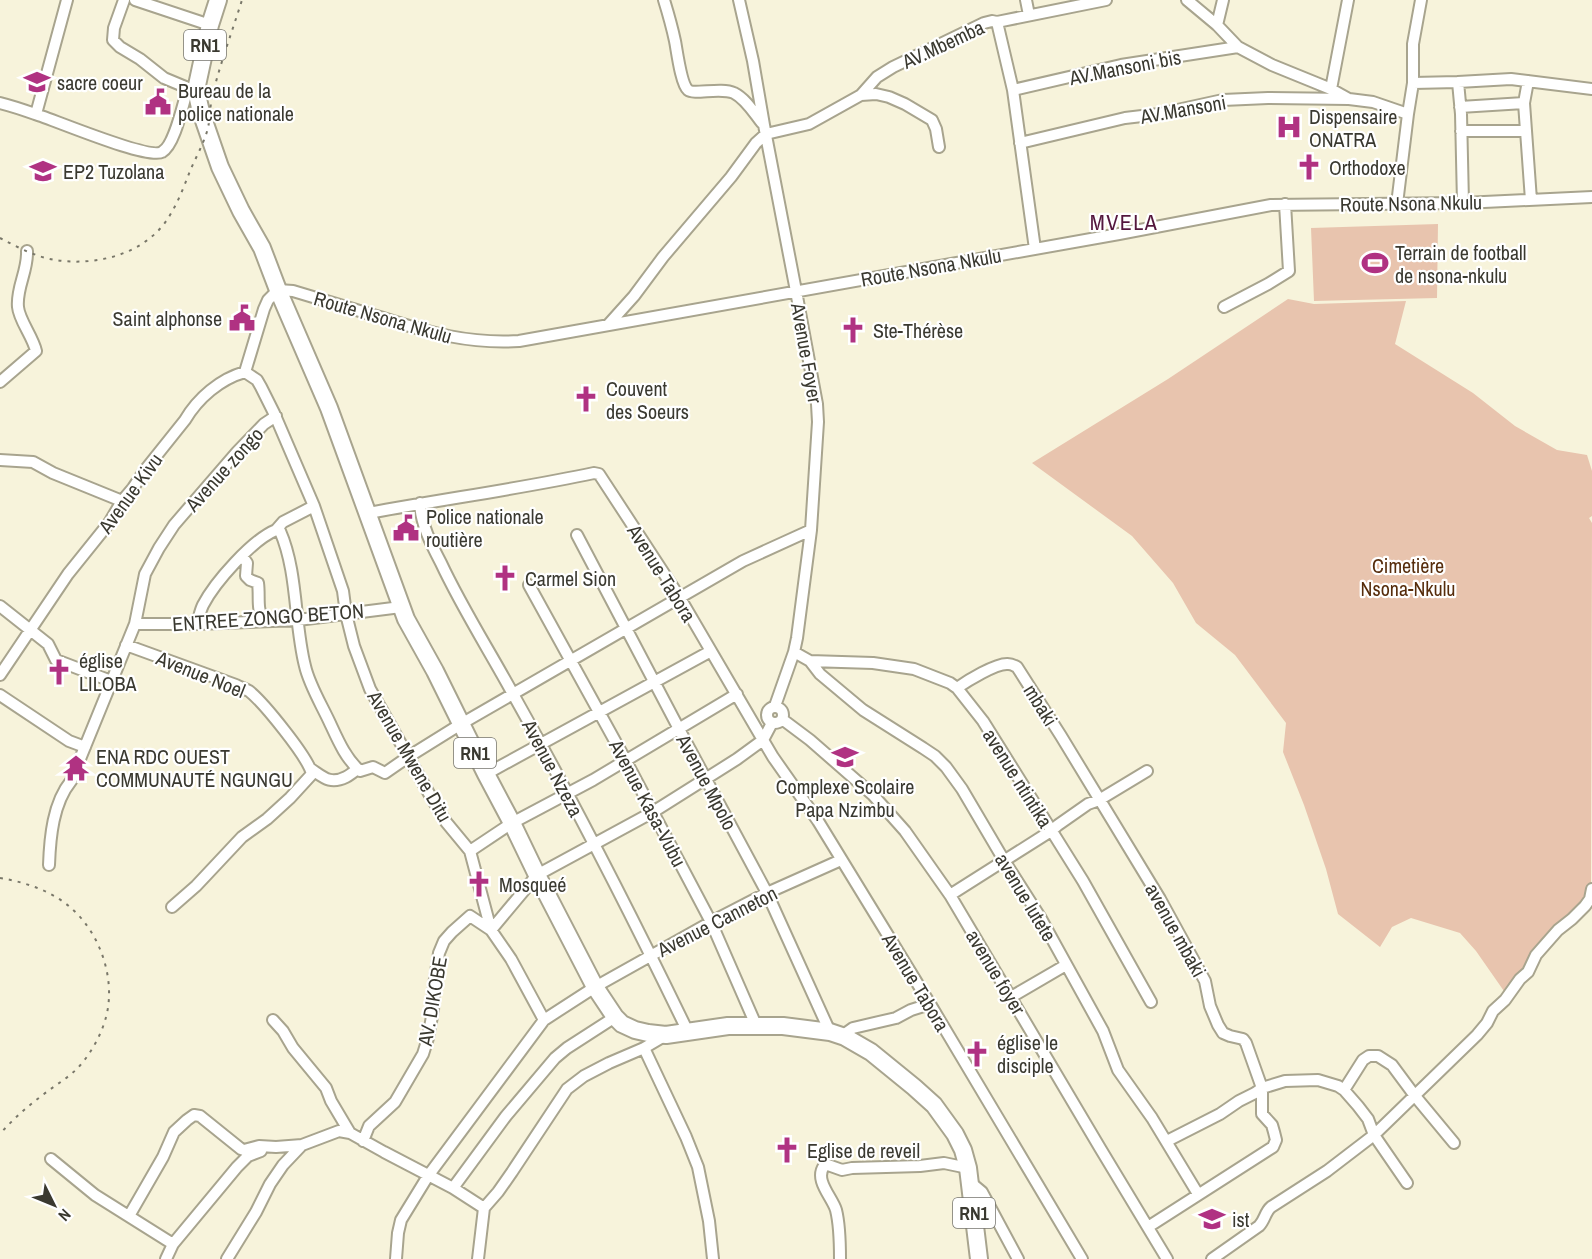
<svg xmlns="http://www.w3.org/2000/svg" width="1592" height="1259" viewBox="0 0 1592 1259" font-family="'Archivo Narrow',sans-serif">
<rect width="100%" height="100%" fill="#f7f3db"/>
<path fill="#e8c4ae" d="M 1438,224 L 1437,298 L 1314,301 L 1311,228 Z
M 1288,299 L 1314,304 L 1406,301 L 1395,344 L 1473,393 L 1515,426 L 1557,450 L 1587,455 L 1592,471 L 1592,516 L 1589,518 L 1592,523 L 1591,883 L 1588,897 L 1506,994 L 1476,951 L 1460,933 L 1411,918 L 1392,927 L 1380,947 L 1338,914 L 1326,869 L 1304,805 L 1283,752 L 1286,723 L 1235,655 L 1196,623 L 1173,583 L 1132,536 L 1032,463 L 1168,379 Z"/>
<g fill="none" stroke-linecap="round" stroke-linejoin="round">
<g stroke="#a8a48e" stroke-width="14">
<path id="minor" d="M 124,0 L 114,28 L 113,40 L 120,47 L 140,59 L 164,78 L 188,88
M 135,0 L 210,25
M 664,0 C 668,13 672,27 675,41 C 677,51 681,84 688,90 C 694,95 721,87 734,93 C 746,99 754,113 762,123
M 739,0 L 753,61 L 764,125 L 796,291 L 817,404 L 818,422 L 811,530 L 797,638 L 794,652 L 775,706
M 1026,0 L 1029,15
M 1187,0 L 1217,25 L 1238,47 L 1272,65 L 1331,89 L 1349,99 L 1373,102 L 1408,114
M 997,22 L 1013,90 L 1035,249
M 1217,25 L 1223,0
M 1528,81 L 1524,103 L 1531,200
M 1458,82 L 1461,114 L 1463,203
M 1413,83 L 1458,82 L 1511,79 L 1592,89
M 1331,89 L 1348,0
M 1013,90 L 1121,65 L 1238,47
M 861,95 L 877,77 L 893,67 L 984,23 L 992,21 L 997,22 L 1106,0
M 0,103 C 12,106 24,110 35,114 C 55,120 148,160 162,152 C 175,145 183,103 188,88 L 196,90
M 1460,107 L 1524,103
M 36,114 L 67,0
M 1461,131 L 1525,131
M 1020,143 L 1125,118 L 1159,114 L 1223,100 L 1268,98 L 1349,99
M 1397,204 L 1408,114 L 1413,83 L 1413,44 L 1421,0
M 1224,307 L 1268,284 L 1289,271 L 1285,204
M 608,325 L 634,296 L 663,257 L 731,177 L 756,143 L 766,134 L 809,124 L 861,95 L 876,94 L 889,97 L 905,104 L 932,120 L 936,129 L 939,147
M 245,372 L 264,309 L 268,300 L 278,290 L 293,291 C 323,300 353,309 383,318 C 430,333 469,344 519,341 L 1119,234 L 1271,205 L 1463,203 L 1592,197
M 245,372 L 257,380 L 261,387 L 274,413 L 314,506 L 343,591 L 346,614 L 354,646 L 370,689 L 431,797 L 446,822 L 470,851 L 491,930 L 511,959 L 544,1020
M 0,382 L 36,351 C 33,337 19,320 18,307 C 16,288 28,271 27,251
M 0,460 L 33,462 L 53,473 L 122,501
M 420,503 C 421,524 431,544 441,563 C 462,608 489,650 513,694 C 575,804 633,918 688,1032
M 276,530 L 283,522 L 314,506
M 577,535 L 679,729 L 767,893 L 830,1032
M 242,556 L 247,563 L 246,576 L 250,580 L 258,583 C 260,597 256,609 264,621
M 529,585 L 626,761 L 711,922 L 756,1025
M 0,606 L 48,644 L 56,660 L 111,681
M 135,624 L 197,624 L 298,620 L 401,607
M 197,624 C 199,618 200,611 203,605 C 215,582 252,540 276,530 L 280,531 C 298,572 294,623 305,666 C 309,684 321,704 329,721 C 337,738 345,758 360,771 L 373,767 L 385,773 L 408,757 L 461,724 L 743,561 L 811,530
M 126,645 L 236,685 C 240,687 245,689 249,691 C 263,702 308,757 312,774 L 290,798 L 267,819 L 242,837 L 196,886 L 172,907
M 794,652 L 810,661 L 820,674 L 863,710 L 923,748 L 935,756 L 946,767 L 962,789 L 1005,862 L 1040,917 L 1103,1031 L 1118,1070 L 1152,1118 L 1198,1194
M 810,661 L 873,663 L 914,669 L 950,683 L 957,688 L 983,721 L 1083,881 L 1151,1002
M 0,675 L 68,574 L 109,523 L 122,501 L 133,488 L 145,470 L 185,420 C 198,398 220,379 245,372
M 957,688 C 967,681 996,663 1008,664 C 1012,664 1013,665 1017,667 L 1061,736 L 1160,899 L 1205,981 L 1210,1006 L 1218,1025 L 1223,1033 L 1230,1036 L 1243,1039 L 1246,1043 L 1262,1088 L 1262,1114 L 1272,1125 L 1274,1132 L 1276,1140 L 1273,1147 L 1148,1227
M 0,695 L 69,741 L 85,747
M767 715a8 8 0 1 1 16 0a8 8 0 1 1-16 0Z
M 782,719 L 810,740 L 873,795 L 905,831 L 950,895 L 1100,1148 L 1167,1259
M 772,723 L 763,740 L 773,757 L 818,821 L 930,1004 L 1082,1259
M 311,769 C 323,777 330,785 346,777 C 350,775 353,772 358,769
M 486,774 L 711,651
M 470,851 L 512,823 L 593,780 L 737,694
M 49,865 C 50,837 53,803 71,781 L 135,624 L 145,574 L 159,548 L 174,525 L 237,452 L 264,424 L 276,416
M 950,895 L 1051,831 L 1058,825 L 1088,804 L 1099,800 L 1147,771
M 1011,997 L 1066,965
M 273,1020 L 283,1031 L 293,1048 L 326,1088 L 331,1101 L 350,1133
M 845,1037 L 846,1033 L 853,1028 L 896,1018 L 911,1010 L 930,1004
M 644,1048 L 686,1137 L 698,1167 L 709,1221 L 713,1259
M 1344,1090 L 1363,1060 L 1369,1056 L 1378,1056 L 1392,1065 L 1415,1096 L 1454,1143
M 363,1141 L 369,1126 L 395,1102 L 423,1054 L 428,1038 L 433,1011 L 434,985 L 439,953 L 444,941 L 452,932 L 470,916 L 491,930 L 537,875 L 653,812 L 737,759 L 763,740 L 680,598 L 599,474 L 594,473 C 519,489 443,499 369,513
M 1167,1141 L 1220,1114 L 1239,1101 L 1255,1093 L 1262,1088 L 1285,1081 L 1318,1080 L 1338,1086 L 1344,1090 L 1358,1106 L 1368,1119 L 1374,1135 L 1407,1183
M 51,1159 L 95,1195 L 173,1244
M 970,1182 L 982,1192 L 1018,1259
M 453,1188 L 506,1116 L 555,1058 L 567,1048 L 615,1017
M 129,1216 L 163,1157 L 174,1132 L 187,1120 L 194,1115 L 200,1116 L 241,1149 L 244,1150 L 259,1146 L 276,1147 L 302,1145 L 339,1131 L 350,1133 L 384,1152 L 453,1188 L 484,1208
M 166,1259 L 173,1244 L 237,1167 L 248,1156 L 261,1151
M 227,1259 L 256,1212 L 270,1184 L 283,1165 L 302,1145
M 396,1259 L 398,1233 L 401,1220 L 428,1176 L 544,1020 L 595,987 L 711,922 L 767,893 L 841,860
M 478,1259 L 484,1208 L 498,1192 L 512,1172 L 567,1089 L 584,1076 L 609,1063 L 644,1048 L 666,1035
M 840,1259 C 840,1243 840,1226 836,1210 C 832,1197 814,1180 824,1166 L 828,1165 L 842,1170 L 852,1168 L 920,1166 L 944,1163 L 968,1168
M 1212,1259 L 1259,1226 C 1265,1220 1265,1212 1271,1207 L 1327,1171 L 1374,1135 L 1477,1035 L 1487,1023 L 1493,1011 L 1505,1000 L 1520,979 L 1528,972 L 1536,955 L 1558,930 L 1572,919 L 1585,906 L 1590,899 L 1592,889"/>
</g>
<g stroke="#a8a48e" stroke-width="20">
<path id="highway" d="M 218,0 L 210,25 L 196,90 L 201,112 L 220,167 L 241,211 L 262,248 L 278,290 L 329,408 L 406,619 L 435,671 L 486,774 L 512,823 L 537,875 L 595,987 L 615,1017 L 622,1024 L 635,1030 L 648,1033 L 666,1035 L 728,1026 L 783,1026 L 830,1032 L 845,1037 L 871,1052 L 914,1087 L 934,1105 L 955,1134 L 963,1150 L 968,1168 L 979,1259"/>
</g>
<use href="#minor" stroke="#fff" stroke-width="10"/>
<use href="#highway" stroke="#fff" stroke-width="16"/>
<path stroke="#797769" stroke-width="2" stroke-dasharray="3 6" stroke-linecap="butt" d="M 0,238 C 17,247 36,257 55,260 C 93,266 139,256 164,224 C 176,208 183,189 190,171 C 196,157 204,143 208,128 C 210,118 210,107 212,97 C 220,64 232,32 242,0
M 0,878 C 25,882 52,891 71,908 C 99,932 115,976 107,1013 C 103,1031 94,1048 83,1062 C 72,1076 58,1083 44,1094 C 28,1106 13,1119 0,1134"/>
</g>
<defs>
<g id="school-bare" transform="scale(2.07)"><path d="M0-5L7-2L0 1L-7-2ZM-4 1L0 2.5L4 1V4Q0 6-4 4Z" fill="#b03282" stroke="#fff" stroke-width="2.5" paint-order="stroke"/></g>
<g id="civic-bare" transform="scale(2.07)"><path d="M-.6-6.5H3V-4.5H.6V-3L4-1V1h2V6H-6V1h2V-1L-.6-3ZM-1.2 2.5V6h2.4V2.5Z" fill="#b03282" stroke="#fff" stroke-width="2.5" paint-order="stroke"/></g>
<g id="hospital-bare" transform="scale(2.07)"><path d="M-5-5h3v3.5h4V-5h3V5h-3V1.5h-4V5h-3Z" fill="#b03282" stroke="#fff" stroke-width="2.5" paint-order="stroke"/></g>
<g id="church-bare" transform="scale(2.07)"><path d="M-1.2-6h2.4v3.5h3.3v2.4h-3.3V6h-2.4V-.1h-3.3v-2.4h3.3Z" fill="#b03282" stroke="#fff" stroke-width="2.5" paint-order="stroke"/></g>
<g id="stadium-bare" transform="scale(2.07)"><path d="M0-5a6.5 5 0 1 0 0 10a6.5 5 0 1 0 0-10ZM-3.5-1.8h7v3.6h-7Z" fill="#b03282" stroke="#fff" stroke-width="2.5" paint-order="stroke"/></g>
<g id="temple-bare" transform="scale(2.07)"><path d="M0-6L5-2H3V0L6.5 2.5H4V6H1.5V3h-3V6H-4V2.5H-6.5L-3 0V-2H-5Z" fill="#b03282" stroke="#fff" stroke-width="2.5" paint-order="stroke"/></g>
<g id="university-bare" transform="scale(2.07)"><path d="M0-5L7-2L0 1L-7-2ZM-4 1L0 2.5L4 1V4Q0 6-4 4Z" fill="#b03282" stroke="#fff" stroke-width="2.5" paint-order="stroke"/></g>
</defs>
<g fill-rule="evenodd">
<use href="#school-bare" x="37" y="82"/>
<use href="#civic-bare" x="158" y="102"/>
<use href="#hospital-bare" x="1289" y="127"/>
<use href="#church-bare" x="1309" y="167"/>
<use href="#school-bare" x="43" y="171"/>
<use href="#stadium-bare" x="1375" y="263"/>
<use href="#civic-bare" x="242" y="318"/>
<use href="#church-bare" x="853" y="330"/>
<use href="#church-bare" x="586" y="399"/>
<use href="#civic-bare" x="406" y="528"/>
<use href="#church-bare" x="505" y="578"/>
<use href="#church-bare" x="59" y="672"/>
<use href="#school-bare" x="845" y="757"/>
<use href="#temple-bare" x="76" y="768"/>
<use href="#church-bare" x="479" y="884"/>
<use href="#church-bare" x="977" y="1054"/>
<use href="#church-bare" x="787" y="1150"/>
<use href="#university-bare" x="1212" y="1219"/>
</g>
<g text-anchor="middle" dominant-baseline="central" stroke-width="4.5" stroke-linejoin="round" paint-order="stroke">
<g fill="#fff" stroke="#75746e" stroke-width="1.5">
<rect x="184" y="30" width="42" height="30" rx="4.5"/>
<rect x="454" y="738" width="42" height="30" rx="4.5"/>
<rect x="953" y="1198" width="42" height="30" rx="4.5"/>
</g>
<g font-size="18" font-weight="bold" fill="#3a3930">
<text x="205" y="45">RN1</text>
<text x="475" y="753">RN1</text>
<text x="974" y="1213">RN1</text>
</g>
<g font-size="20" fill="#3a3930" stroke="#fff">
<text transform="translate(943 44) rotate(-25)">AV.Mbemba</text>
<text transform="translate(1125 67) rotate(-11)">AV.Mansoni bis</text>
<text transform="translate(1183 109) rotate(-10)">AV.Mansoni</text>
<text transform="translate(1411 203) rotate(-1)">Route Nsona Nkulu</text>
<text transform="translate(931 267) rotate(-10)">Route Nsona Nkulu</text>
<text transform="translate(383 317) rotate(16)">Route Nsona Nkulu</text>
<text transform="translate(807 353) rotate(80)">Avenue Foyer</text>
<text transform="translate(224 469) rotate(-48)">Avenue zongo</text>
<text transform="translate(130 493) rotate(-54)">Avenue Kivu</text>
<text transform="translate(662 573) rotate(58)">Avenue Tabora</text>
<text transform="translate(268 617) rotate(-4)">ENTREE ZONGO BETON</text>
<text transform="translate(201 674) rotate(22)">Avenue Noel</text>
<text transform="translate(1041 705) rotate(58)">mbaki</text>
<text transform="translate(410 756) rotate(60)">Avenue Mwene Ditu</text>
<text transform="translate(553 768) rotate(62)">Avenue Nzeza</text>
<text transform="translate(1018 778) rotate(58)">avenue ntintika</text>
<text transform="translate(707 782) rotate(62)">Avenue Mpolo</text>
<text transform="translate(648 803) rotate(62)">Avenue Kasa-Vubu</text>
<text transform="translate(1026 897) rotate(59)">avenue lutete</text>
<text transform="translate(717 921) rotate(-27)">Avenue Canneton</text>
<text transform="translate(1176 930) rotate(61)">avenue mbaki</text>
<text transform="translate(996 972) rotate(59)">avenue foyer</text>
<text transform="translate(916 982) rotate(59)">Avenue Tabora</text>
<text transform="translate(432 1001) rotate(-80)">AV. DIKOBE</text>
</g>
<g font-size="20" fill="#3a3930" stroke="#fff" text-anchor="start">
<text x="57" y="82">sacre coeur</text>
<text x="178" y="90">Bureau de la<tspan x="178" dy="23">police nationale</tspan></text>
<text x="1309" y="116">Dispensaire<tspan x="1309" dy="23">ONATRA</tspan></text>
<text x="1329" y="167">Orthodoxe</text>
<text x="63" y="171">EP2 Tuzolana</text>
<text x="1395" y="252">Terrain de football<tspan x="1395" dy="23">de nsona-nkulu</tspan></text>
<text x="222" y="318" text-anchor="end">Saint alphonse</text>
<text x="873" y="330">Ste-Thérèse</text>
<text x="606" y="388">Couvent<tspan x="606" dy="23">des Soeurs</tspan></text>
<text x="426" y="516">Police nationale<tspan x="426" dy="23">routière</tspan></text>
<text x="525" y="578">Carmel Sion</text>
<text x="79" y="660">église<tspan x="79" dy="23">LILOBA</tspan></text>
<text x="96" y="756">ENA RDC OUEST<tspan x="96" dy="23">COMMUNAUTÉ NGUNGU</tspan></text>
<text x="845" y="786" text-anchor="middle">Complexe Scolaire<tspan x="845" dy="23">Papa Nzimbu</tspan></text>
<text x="499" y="884">Mosqueé</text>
<text x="997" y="1042">église le<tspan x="997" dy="23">disciple</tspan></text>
<text x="807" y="1150">Eglise de reveil</text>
<text x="1232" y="1219">ist</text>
</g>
<g font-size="20" fill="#562c0b" stroke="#fff">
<text x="1408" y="565">Cimetière<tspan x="1408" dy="23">Nsona-Nkulu</tspan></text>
</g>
<g font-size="22" letter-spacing="1.5" fill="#54173d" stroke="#fff">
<text x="1124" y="222">MVELA</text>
</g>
</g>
<g transform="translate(54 1205) rotate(133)" stroke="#ffffff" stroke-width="4.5" paint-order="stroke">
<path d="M0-4.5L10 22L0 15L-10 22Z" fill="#3a3930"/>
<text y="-9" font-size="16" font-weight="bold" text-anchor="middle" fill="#3a3930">N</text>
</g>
</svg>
